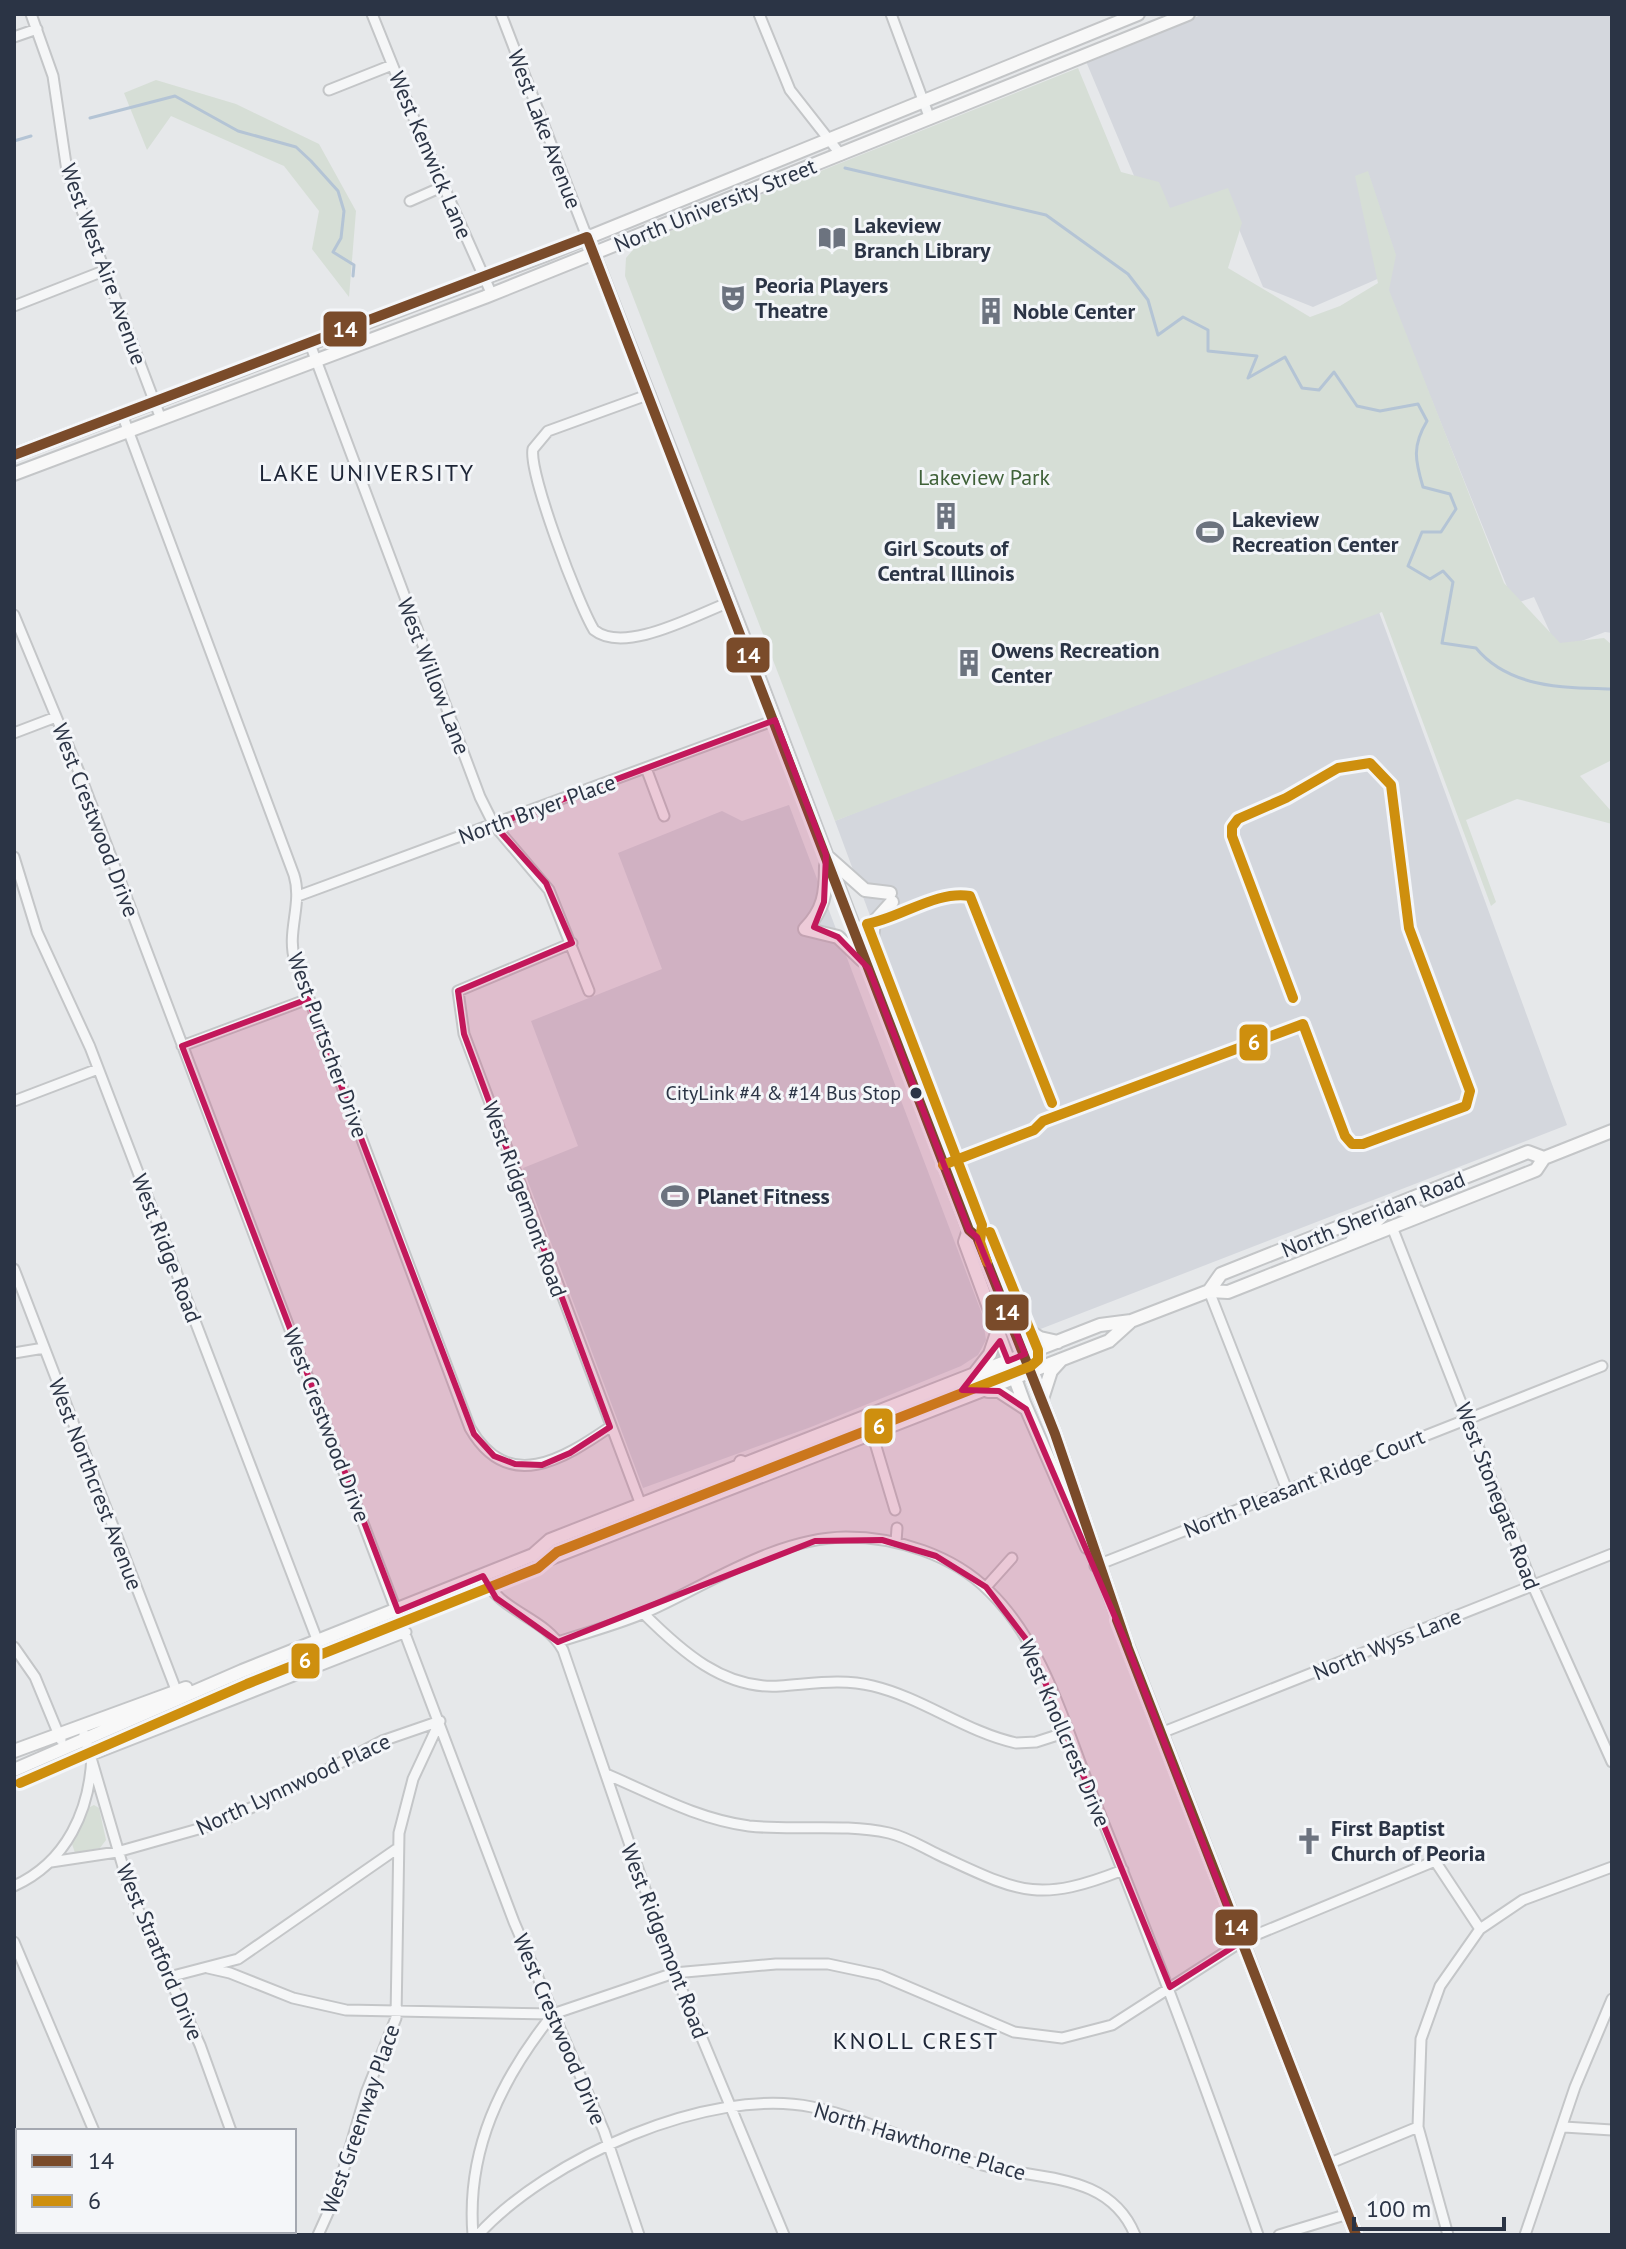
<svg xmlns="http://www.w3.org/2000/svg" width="1626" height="2249" viewBox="0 0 1626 2249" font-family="'PT Sans',sans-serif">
<rect width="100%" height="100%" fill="#e6e8ea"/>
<path fill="#d4d7dd" d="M 1204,14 L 1612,14 L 1612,633 L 1605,632 L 1558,650 L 1534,597 L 1514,604 L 1382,277 L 1313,307 L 1263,287 L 1224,193 L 1153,221 L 1085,59 Z
M 1375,601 L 1567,1125 L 1025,1335 L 835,821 Z
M 789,805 L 982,1314 L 986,1340 L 978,1355 L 961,1366 L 811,1427 L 643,1488 L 523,1168 L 578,1146 L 531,1021 L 662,969 L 618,853 L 722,811 L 742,821 Z"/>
<path fill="#d6ded6" d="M 1078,68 L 1121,172 L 1159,182 L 1170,208 L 1228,188 L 1242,223 L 1228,268 L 1310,317 L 1340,306 L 1378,283 L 1355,176 L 1368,171 L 1396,255 L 1389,290 L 1504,583 L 1560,643 L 1604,638 L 1612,645 L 1612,760 L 1580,776 L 1612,812 L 1612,824 L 1517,799 L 1466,820 L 1496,902 L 1491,906 L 1382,612 L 835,821 L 625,276 L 626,258 L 638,244 Z
M 156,80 L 236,104 L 319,144 L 356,211 L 349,297 L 312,249 L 319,211 L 284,166 L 171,116 L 147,150 L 124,93 Z
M 94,1805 L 99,1808 L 106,1840 L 100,1848 L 75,1853 L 72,1844 L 88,1808 Z"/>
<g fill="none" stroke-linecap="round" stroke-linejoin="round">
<path stroke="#b4c4d5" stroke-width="3" d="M 90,118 L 175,96 L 238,131 L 296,147 L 311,161 L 338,191 L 344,211 L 341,238 L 333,252 L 354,265 L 353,276
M 14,141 L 31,136
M 845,168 L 1046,215 L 1128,274 L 1148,300 L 1158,335 L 1183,317 L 1208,330 L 1208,351 L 1257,356 L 1248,378 L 1285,357 L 1302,388 L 1319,390 L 1334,372 L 1357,406 L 1380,411 L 1418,404 L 1427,421 C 1412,446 1415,460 1423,487 L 1450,494 L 1456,509 L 1441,532 L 1422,532 L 1408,566 L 1430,579 L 1443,571 L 1453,582 L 1442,643 L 1476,648 C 1509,688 1564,688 1612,689"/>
<g stroke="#c4c6c8" stroke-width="13">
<path id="street" d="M 31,14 L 53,76 L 67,171 L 161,419
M 372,14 L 419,131 L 492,295
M 501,14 L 587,237
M 759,14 L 790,90 L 841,155
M 891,14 L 930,119
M 14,37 L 37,29
M 329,90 L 392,65
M 410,201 L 444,186
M 14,306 L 106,270
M 310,344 L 480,797 L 494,825 L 549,890 L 589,991
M 650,394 L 548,431 L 533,449 C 528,472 579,606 594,630 C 625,655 697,614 730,602
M 122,414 L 294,875 C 303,904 286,932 295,961 L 470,1428 C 508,1494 563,1459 610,1427
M 14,615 L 79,772 L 514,1922 L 604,2131 L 639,2235
M 14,733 L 56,717
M 646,768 L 664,816
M 14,857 L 37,932 L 90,1047 L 318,1642
M 298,896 L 775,720
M 572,943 L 458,991 L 464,1034 L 647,1521
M 182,1046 L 308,999
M 14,1101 L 98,1069
M 1392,1227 L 1533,1586 L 1612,1762
M 14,1269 L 178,1695
M 1209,1291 L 1287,1490
M 14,1353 L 44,1348
M 872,1433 L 895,1510
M 896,1542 L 897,1528
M 1095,1566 L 1602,1366
M 483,1576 C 500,1613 544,1616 563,1650 L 669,1959 L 784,2235
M 986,1587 L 1012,1558
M 643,1613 C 681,1651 724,1690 780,1686 C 811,1684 842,1678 873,1686 C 923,1698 966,1732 1016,1743 L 1036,1742 L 1067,1732
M 558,1642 C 588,1632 620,1624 649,1611 C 711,1583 776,1538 846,1537 C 897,1537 953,1555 989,1591 C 1044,1644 1065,1726 1092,1794 C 1151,1940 1206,2087 1258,2235
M 14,1647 L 35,1677 L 61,1740
M 1161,1733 L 1612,1554
M 84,1734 L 131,1894 L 200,2045 L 231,2131
M 606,1774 C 653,1794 697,1819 749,1826 C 795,1831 842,1823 889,1833 C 907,1837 922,1847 939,1855 C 1019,1892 1037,1904 1123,1870
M 51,1862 L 117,1852 L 209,1826 L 269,1800 L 382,1741 L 440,1721
M 14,1886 C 67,1862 90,1810 92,1755 L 406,1632
M 1241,1941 L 1435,1861 L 1480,1929
M 14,1942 L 94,2131
M 208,1968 L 230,1973 L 293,1998 L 346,2010 L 553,2014 L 674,1973 L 776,1964 L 828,1964 L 880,1975 L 1014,2032 L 1062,2038 L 1112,2025 L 1241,1942
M 169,1977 L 238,1959 L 398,1848
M 1564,2127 L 1612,2130
M 1328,2164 L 1418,2127
M 128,2231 L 129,2235
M 262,2231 L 263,2235
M 318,2235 L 336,2195 L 366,2093 L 396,2018 L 399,1833 L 413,1779 L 440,1721
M 473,2235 C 466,2150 501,2079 553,2014
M 478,2235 C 547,2159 709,2086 812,2107 C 873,2120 929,2152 990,2167 C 1044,2180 1110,2174 1135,2235
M 1279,2235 L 1348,2214
M 1448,2235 L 1418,2127 L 1421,2039 L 1440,1986 L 1480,1929 L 1523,1900 L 1612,1867
M 1525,2235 L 1575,2087 L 1612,1999"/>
</g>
<g stroke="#c4c6c8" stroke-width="16">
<path id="secondary" d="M 587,237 L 745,641 L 969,1230 L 977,1237 L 1055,1434 L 1127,1645
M 14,455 L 545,255 L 1138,14
M 14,474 L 485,297 L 1188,14
M 829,858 L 865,890 L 890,893
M 805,929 C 824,910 826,893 826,866
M 805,929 L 838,937 L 862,960
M 869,962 L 874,922 L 892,902
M 969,1230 L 965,1242 L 1024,1403 L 1087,1547
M 1352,1241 C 1363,1226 1379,1224 1388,1208 L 1419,1212
M 1209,1291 L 1221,1274 L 1528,1152 L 1544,1158
M 1011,1320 L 1040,1338 L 1058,1342
M 976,1372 L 990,1354 L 997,1333
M 988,1391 L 999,1391 L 1025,1408
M 1042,1399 L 1051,1371 L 1061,1360
M 872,1433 L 874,1423 L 896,1413 L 904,1402
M 700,1495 L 736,1475 L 741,1462 C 758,1474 777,1459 795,1456
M 533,1555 L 551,1558 L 1109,1341 L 1130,1322
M 1124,1637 L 1356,2235
M 14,1751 L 186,1688
M 14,1770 L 242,1671 L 533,1555 L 550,1540 L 1100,1325 L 1131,1321 L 1209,1291 L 1228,1292 L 1536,1170 L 1544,1158 L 1612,1131"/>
</g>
<g stroke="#b8bbbf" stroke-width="20">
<path id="highway" d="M 14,2159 L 18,2169
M 14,2210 L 18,2220
M 22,2231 L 24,2235
M 42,2231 L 43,2235"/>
</g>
<use href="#street" stroke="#f5f6f7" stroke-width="9"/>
<use href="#secondary" stroke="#f8f8f8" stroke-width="12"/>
<use href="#highway" stroke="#f8f8f8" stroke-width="16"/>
<g stroke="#f4f6f9" stroke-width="16">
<path id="bus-1" d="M 14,455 L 587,237 L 969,1230 L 977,1237 L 1055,1434 L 1127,1645
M 1117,1620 L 1356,2235"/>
</g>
<g stroke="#f4f6f9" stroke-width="16">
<path id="bus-2" d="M 943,1165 L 1034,1130 L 1043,1121 L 1303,1024 L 1345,1136 L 1352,1144 L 1363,1144 L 1466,1106 L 1470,1091 L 1409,928 L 1391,785 L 1370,763 L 1338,768 L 1286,798 L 1238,819 L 1232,827 L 1232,836 L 1293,998
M 987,1262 L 980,1242 L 982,1225 L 867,924 C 900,918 937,890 970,896 L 1052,1103
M 20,1783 L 247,1684 L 538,1568 L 557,1552 L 1031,1366 L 1038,1360 L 1038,1350 L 990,1232"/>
</g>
<use href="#bus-1" stroke="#7a4b2a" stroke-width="10"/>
<use href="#bus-2" stroke="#ce8f0e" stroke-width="10"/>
</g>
<path fill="#c2185b" fill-opacity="0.2" stroke="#c2185b" stroke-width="6" stroke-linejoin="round" d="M 775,720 L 826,855 L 824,902 L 814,927 L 838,937 L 869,969 L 969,1230 L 977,1237 L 1025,1354 L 1008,1361 L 1000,1341 L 962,1390 L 999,1391 L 1026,1409 L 1127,1645 L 1241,1942 L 1170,1987 L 1029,1643 L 986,1587 L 936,1556 L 882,1540 L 815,1541 L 558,1642 L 496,1598 L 483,1576 L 398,1611 L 182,1046 L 308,999 L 474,1434 L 494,1456 L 515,1464 L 542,1465 L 570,1453 L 610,1427 L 464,1034 L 458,991 L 572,943 L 546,883 L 494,825 Z"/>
<defs>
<g id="library-bare" transform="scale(2.16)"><path d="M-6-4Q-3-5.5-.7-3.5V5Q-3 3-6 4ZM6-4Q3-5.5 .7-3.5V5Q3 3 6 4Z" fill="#6c737f" stroke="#f4f6f9" stroke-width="2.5" paint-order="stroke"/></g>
<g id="theatre-bare" transform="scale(2.16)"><path d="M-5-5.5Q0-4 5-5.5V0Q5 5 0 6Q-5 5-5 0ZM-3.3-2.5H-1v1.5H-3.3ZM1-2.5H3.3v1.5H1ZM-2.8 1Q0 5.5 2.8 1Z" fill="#6c737f" stroke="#f4f6f9" stroke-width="2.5" paint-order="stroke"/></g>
<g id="building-bare" transform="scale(2.16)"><path d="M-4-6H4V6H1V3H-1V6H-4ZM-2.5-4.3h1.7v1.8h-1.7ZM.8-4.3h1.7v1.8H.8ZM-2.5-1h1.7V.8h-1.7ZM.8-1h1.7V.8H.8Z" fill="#6c737f" stroke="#f4f6f9" stroke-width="2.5" paint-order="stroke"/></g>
<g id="stadium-bare" transform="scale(2.16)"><path d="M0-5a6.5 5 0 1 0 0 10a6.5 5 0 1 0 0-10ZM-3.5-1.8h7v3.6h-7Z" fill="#6c737f" stroke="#f4f6f9" stroke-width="2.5" paint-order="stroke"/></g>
<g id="church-bare" transform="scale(2.16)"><path d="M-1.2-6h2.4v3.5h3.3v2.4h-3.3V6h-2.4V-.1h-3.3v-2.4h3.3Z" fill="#6c737f" stroke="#f4f6f9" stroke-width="2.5" paint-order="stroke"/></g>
</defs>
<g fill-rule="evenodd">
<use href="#library-bare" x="832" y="238"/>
<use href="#theatre-bare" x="733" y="298"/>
<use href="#building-bare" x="991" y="311"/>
<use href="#building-bare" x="946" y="516"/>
<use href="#stadium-bare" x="1210" y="532"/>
<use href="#building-bare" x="969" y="663"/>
<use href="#stadium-bare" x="675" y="1196"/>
<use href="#church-bare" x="1309" y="1841"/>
</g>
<circle fill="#2b3445" stroke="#f4f6f9" stroke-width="3" cx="916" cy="1093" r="7"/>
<g text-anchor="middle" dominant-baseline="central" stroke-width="6" stroke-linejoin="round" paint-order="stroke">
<g font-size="20" fill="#2b3445" stroke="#f4f6f9" text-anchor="end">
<text x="901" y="1093">CityLink #4 &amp; #14 Bus Stop</text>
</g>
<g font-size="22" fill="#2b3445" stroke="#f4f6f9">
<text transform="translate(545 129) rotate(69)">West Lake Avenue</text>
<text transform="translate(431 155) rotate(67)">West Kenwick Lane</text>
<text transform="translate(715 205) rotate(-22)">North University Street</text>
<text transform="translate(104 264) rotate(70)">West West Aire Avenue</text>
<text transform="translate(434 676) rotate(69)">West Willow Lane</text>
<text transform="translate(537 809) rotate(-20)">North Bryer Place</text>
<text transform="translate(96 820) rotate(69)">West Crestwood Drive</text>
<text transform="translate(328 1045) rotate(70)">West Purtscher Drive</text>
<text transform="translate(525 1199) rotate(70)">West Ridgemont Road</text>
<text transform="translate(1373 1214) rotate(-22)">North Sheridan Road</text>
<text transform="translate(167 1248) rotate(69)">West Ridge Road</text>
<text transform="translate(327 1425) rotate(69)">West Crestwood Drive</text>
<text transform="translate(1304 1483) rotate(-22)">North Pleasant Ridge Court</text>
<text transform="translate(96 1484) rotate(69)">West Northcrest Avenue</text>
<text transform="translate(1498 1496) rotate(69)">West Stonegate Road</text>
<text transform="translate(1387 1644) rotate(-22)">North Wyss Lane</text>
<text transform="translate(1065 1733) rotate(67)">West Knollcrest Drive</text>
<text transform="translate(293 1784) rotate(-25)">North Lynnwood Place</text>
<text transform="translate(665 1941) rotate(69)">West Ridgemont Road</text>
<text transform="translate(160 1952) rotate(67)">West Stratford Drive</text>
<text transform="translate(560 2029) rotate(67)">West Crestwood Drive</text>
<text transform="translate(360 2119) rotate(-71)">West Greenway Place</text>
<text transform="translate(920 2141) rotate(17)">North Hawthorne Place</text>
</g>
<g font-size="22" font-weight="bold" fill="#2b3445" stroke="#f4f6f9" text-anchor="start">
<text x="854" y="225">Lakeview<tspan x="854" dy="25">Branch Library</tspan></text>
<text x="755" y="285">Peoria Players<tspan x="755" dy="25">Theatre</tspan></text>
<text x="1013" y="311">Noble Center</text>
<text x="1232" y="519">Lakeview<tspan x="1232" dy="25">Recreation Center</tspan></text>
<text x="946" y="548" text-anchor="middle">Girl Scouts of<tspan x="946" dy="25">Central Illinois</tspan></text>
<text x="991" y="650">Owens Recreation<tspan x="991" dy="25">Center</tspan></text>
<text x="697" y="1196">Planet Fitness</text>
<text x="1331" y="1828">First Baptist<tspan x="1331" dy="25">Church of Peoria</tspan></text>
</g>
<g font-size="22" fill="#3f6138" stroke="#f4f6f9">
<text x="984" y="477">Lakeview Park</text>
</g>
<g font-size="24" letter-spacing="2" fill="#1d2536" stroke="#f4f6f9">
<text x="367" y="472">LAKE UNIVERSITY</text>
<text x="916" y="2040">KNOLL CREST</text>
</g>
</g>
<g stroke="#f4f6f9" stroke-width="3">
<rect x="322" y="310" width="46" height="38" rx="8" fill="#7a4b2a"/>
<rect x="725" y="636" width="46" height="38" rx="8" fill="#7a4b2a"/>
<rect x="1238" y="1023" width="31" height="39" rx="8" fill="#ce8f0e"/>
<rect x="984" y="1293" width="46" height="39" rx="8" fill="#7a4b2a"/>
<rect x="863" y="1407" width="31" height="38" rx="8" fill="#ce8f0e"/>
<rect x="290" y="1642" width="31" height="38" rx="8" fill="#ce8f0e"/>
<rect x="1214" y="1908" width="45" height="39" rx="8" fill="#7a4b2a"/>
</g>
<g font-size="22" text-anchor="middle" font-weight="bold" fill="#fff">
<text x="345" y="337">14</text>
<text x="748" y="663">14</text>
<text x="1254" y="1050">6</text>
<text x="1007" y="1320">14</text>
<text x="879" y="1434">6</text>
<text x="305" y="1668">6</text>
<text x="1236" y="1935">14</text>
</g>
<rect width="1626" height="2249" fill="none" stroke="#2b3445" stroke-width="32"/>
<rect x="16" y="2129" width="280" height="104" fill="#f4f6f9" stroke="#a4a8b1" stroke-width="2"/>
<rect x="32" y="2155" width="40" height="12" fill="#7a4b2a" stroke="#a4a8b1" stroke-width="2"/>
<text x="88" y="2169" font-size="24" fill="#2b3445">14</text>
<rect x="32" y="2195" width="40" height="12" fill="#ce8f0e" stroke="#a4a8b1" stroke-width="2"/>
<text x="88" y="2209" font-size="24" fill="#2b3445">6</text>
<path d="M1354 2217v12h150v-12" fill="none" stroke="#2b3445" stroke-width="4"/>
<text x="1366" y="2217" font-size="24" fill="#2b3445" stroke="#f4f6f9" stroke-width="6" paint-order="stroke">100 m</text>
</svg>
